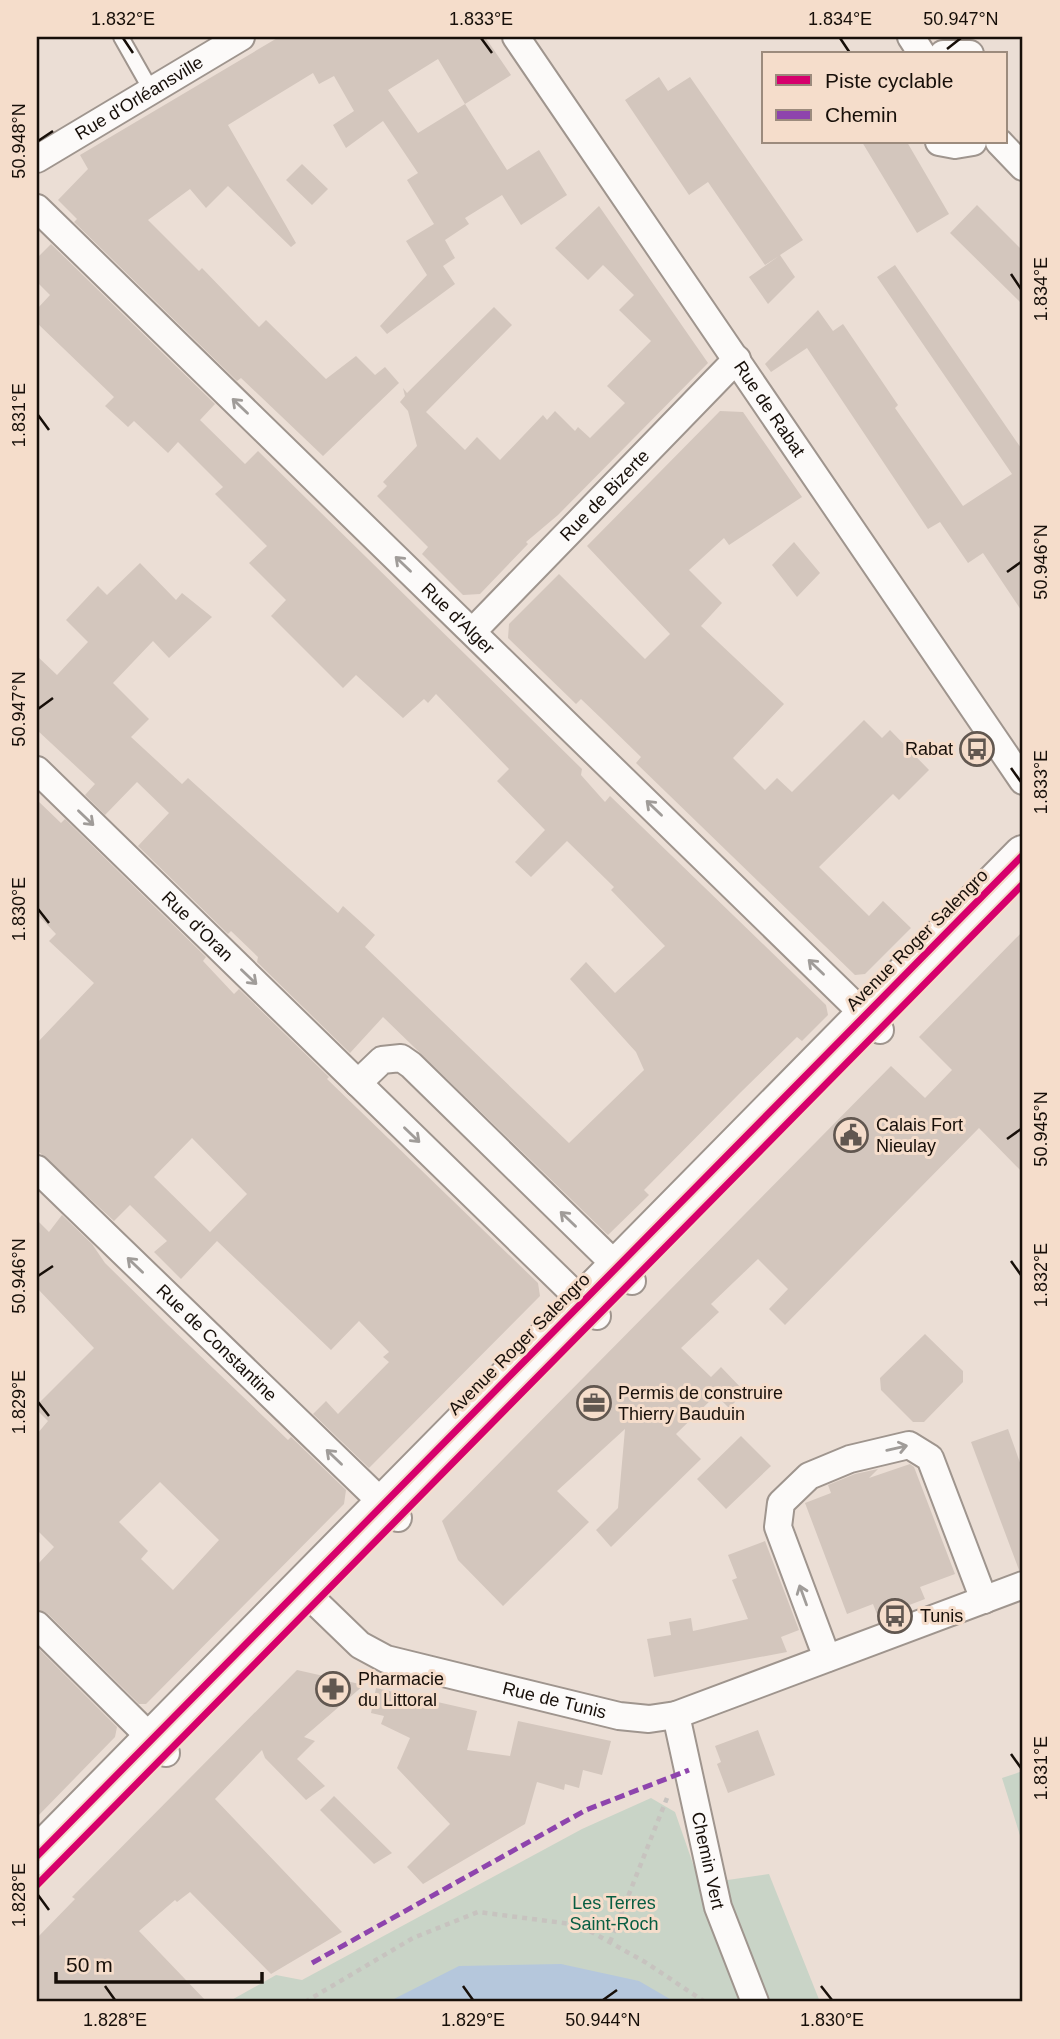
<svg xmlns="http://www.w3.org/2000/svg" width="1060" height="2039" viewBox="0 0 1060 2039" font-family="Arial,sans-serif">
<rect width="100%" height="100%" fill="#ebded5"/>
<path fill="#c9d4c7" d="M 1023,1771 L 1023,1845 L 1002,1778 Z
M 651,1798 L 675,1812 L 700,1884 L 769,1874 L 820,2002 L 228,2002 L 276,1975 L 302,1980 L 582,1829 Z"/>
<path fill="#b5c7dc" d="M 561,1964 L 639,1981 L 675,2002 L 388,2002 L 459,1966 Z"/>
<path fill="#d3c6bd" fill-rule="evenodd" d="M 279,37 L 485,37 L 511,75 L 465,104 L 507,170 L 539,150 L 567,195 L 521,225 L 502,195 L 465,218 L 469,224 L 445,240 L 455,258 L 443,266 L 455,284 L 387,334 L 380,326 L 427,275 L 406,241 L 434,224 L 407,180 L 418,173 L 383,121 L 346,148 L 333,125 L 354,111 L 334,76 L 319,84 L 313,73 L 228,125 L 296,243 L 291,247 L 228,186 L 206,208 L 190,189 L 148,220 L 199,271 L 202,268 L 259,327 L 266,320 L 326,379 L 356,356 L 375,375 L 385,367 L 399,383 L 323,456 L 241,378 L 237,381 L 74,222 L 77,219 L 58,200 L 88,169 L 80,155 ZM 438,59 L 465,104 L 418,133 L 388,90 Z
M 659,77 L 668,91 L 690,77 L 803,240 L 780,255 L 795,277 L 768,304 L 749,277 L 779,256 L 765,265 L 708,182 L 689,195 L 625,100 Z
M 862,142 L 907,142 L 949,214 L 917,233 Z
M 302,164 L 328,189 L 312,205 L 286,180 Z
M 977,205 L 1023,251 L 1023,305 L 950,233 Z
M 599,206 L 708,363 L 558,515 L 526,542 L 528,544 L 480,594 L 463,595 L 422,554 L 428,547 L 377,496 L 387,486 L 383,482 L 417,446 L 408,411 L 400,402 L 405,396 L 403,388 L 407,393 L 494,307 L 512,325 L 426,412 L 465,450 L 477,437 L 500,460 L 543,415 L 547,420 L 555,411 L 575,431 L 578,427 L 590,438 L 625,403 L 607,386 L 651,341 L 619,310 L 634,295 L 603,265 L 588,280 L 555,248 Z
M 51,244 L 215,404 L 200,420 L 245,464 L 258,451 L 582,769 L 581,775 L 605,802 L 610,796 L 826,1005 L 828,1015 L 802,1041 L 797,1037 L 741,1092 L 644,1190 L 649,1195 L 608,1235 L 383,1017 L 350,1053 L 257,962 L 258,957 L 231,931 L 228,934 L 138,846 L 169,813 L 137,782 L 105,815 L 85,795 L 95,784 L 37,730 L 37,656 L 57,675 L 88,642 L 66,620 L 98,586 L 107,595 L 140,563 L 176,600 L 182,593 L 212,617 L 169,658 L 153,641 L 113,683 L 149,719 L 131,737 L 182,784 L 188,778 L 338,913 L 343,906 L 375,935 L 365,947 L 569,1143 L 644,1070 L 636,1052 L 570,979 L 586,962 L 615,993 L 665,946 L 611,890 L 614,887 L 567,841 L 531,877 L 515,862 L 545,830 L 497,781 L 509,769 L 436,694 L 428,703 L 424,699 L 403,718 L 356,675 L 343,688 L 271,616 L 286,600 L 249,563 L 267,546 L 215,494 L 223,487 L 178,442 L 168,453 L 134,421 L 128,427 L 105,406 L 114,397 L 37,323 L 37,309 L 50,295 L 37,282 L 37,258 Z
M 895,265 L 1023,451 L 1023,613 L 983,553 L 968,563 L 940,522 L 928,529 L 807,348 L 771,372 L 765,364 L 818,310 L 833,331 L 843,324 L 898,405 L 895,408 L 963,506 L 1012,474 L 877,277 Z
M 720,411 L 743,412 L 802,497 L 729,545 L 724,538 L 689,570 L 722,603 L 701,626 L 784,704 L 733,758 L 765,790 L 777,778 L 792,792 L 864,720 L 882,738 L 890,730 L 929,770 L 899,800 L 893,794 L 819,867 L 869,916 L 883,901 L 911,928 L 865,974 L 855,975 L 636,763 L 641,757 L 604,721 L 581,699 L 576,704 L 508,638 L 509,624 L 559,574 L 645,659 L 670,634 L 587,546 Z
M 794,542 L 820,573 L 797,597 L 772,565 Z
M 37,800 L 61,823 L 65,819 L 206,957 L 203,961 L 234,994 L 239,989 L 329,1077 L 327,1079 L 538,1283 L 540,1296 L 369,1468 L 313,1414 L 326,1401 L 338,1414 L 389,1362 L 383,1357 L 389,1352 L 359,1321 L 331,1350 L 217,1241 L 181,1279 L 154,1252 L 167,1241 L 130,1205 L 114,1221 L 37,1150 L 37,1043 L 94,983 L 49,941 L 56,934 L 37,914 ZM 192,1138 L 247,1194 L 210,1232 L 154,1177 Z
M 1023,931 L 1023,1173 L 979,1128 L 785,1325 L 769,1309 L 788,1289 L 758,1259 L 711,1304 L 719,1312 L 681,1348 L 711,1377 L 721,1367 L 745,1392 L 729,1408 L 716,1395 L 676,1434 L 701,1459 L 611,1547 L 596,1530 L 618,1508 L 625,1429 L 557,1491 L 589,1522 L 503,1606 L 458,1560 L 442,1521 L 891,1066 L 925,1098 L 952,1070 L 919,1037 Z
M 62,1215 L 92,1244 L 105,1263 L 168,1325 L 288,1440 L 291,1437 L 346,1490 L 344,1504 L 146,1704 L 139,1704 L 48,1614 L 37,1610 L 37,1565 L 54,1547 L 37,1530 L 37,1434 L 48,1421 L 37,1410 L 37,1405 L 94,1348 L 37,1288 L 37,1220 L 49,1232 ZM 160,1482 L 219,1540 L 173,1590 L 141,1559 L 148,1551 L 119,1522 Z
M 925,1334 L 963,1371 L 963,1382 L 924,1422 L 913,1422 L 881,1390 L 880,1378 Z
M 1008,1429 L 1023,1471 L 1023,1570 L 1019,1570 L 971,1442 Z
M 741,1436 L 771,1466 L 726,1509 L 697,1479 Z
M 910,1464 L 914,1467 L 955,1574 L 920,1587 L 925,1599 L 878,1617 L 873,1604 L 847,1614 L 805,1503 L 831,1493 L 828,1485 L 855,1474 L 878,1469 L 869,1478 Z
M 765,1541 L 799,1630 L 781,1637 L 787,1652 L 654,1677 L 647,1639 L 671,1635 L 669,1622 L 691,1618 L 693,1631 L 748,1619 L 732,1580 L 737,1578 L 728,1555 Z
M 37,1647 L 117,1727 L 115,1737 L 37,1817 Z
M 297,1670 L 364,1685 L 304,1737 L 315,1741 L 297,1759 L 325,1786 L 306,1800 L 265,1758 L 262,1750 L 215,1799 L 342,1932 L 271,1974 L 190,1892 L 177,1902 L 175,1900 L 139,1931 L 207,2002 L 37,2002 L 37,1938 L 75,1899 L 72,1897 Z
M 376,1688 L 477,1711 L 467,1750 L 510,1756 L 518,1721 L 611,1741 L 602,1775 L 583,1770 L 579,1788 L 565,1784 L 564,1790 L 537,1782 L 525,1824 L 423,1884 L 407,1867 L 450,1824 L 397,1768 L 410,1738 L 381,1724 L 384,1716 L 371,1713 Z
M 758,1730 L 775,1775 L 728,1793 L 717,1764 L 721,1762 L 715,1746 Z
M 334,1796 L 392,1853 L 374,1864 L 320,1810 Z"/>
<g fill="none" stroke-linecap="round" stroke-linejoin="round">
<g stroke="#9f958e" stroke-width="18">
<path id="lane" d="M 121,37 L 151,90"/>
</g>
<g stroke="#9f958e" stroke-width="30">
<g id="street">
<path id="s1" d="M 516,37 L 1023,781"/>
<path d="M 911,37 L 922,54"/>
<path d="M 943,54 L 970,54"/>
<path d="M 939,142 L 955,145 L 973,142"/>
<path d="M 999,142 L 1023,167"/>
<path id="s2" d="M 37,159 L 241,37"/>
<path id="s3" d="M 37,208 L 880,1030"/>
<path id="s4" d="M 473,631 L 737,359"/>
<path id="s5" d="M 37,770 L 597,1316"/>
<path d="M 358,1083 L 382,1060 L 401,1058 L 411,1065 L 632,1281"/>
<path id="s6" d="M 37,1169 L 398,1518"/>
<path id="s7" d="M 301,1588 L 360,1645 L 386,1659 L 619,1716 L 649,1719 L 676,1715 L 1023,1585"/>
<path d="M 37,1625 L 166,1753"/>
<path d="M 827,1658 L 778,1527 L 781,1503 L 809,1476 L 850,1459 L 909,1445 L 930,1458 L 984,1600"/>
<path id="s8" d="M 676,1715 L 718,1907 L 755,2002"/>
</g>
</g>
<g stroke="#9f958e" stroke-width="42">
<path id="secondary" d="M 37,1856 L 1023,855"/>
</g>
<path stroke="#c7c3bf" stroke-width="4.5" stroke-dasharray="5 5" stroke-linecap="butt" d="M 610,1942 L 667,1798
M 305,2002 L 413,1938 L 478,1912 L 579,1925 L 645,1962 L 705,2002"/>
<use href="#lane" stroke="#fcfaf9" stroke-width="14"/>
<use href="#street" stroke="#fcfaf9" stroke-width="26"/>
<use href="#secondary" stroke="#fcfaf9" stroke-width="38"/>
<path stroke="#8e44ad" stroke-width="5" stroke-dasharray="10 5" stroke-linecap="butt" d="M 312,1963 L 586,1810 L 689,1770"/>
<g stroke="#f5ddcb" stroke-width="11">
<path id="cycleway" d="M 37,1856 L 1023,855
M 37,1885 L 1023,884"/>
</g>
<use href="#cycleway" stroke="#d6006c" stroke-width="7"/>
</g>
<defs><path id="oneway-shaft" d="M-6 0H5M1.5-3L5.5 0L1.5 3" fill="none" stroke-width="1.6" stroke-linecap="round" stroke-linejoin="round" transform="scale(1.75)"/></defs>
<g stroke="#a09c99">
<use href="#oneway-shaft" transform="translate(240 406) rotate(-136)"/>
<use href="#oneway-shaft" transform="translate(403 564) rotate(-136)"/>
<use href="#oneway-shaft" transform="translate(654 808) rotate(-136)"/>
<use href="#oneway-shaft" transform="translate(86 818) rotate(44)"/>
<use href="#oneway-shaft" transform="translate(816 967) rotate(-136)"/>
<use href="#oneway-shaft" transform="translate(249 977) rotate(44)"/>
<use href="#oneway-shaft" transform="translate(412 1135) rotate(44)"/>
<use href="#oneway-shaft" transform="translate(568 1219) rotate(-136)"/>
<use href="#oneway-shaft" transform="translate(135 1265) rotate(-136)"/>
<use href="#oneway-shaft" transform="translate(897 1448) rotate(-13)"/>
<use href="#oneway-shaft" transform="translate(334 1457) rotate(-136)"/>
<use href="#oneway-shaft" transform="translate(803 1595) rotate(-110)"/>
</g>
<path fill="none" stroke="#170f09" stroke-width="2.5" d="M 123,38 L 133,53M 481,38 L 492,53M 840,38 L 850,53M 947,49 L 961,38M 38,141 L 53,131M 1011,274 L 1021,289M 38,415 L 49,430M 1007,572 L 1021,562M 38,709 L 53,698M 1011,768 L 1021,782M 38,909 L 49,923M 1007,1139 L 1021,1129M 1011,1261 L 1021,1275M 38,1276 L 53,1266M 38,1402 L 49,1416M 1011,1754 L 1021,1768M 38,1895 L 49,1910M 105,1986 L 115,2000M 463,1986 L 473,2000M 821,1986 L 832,2000M 603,2000 L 617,1990"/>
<defs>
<g id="bus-ring" transform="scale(1.75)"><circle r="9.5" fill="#f5ddcb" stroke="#615750" stroke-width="1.5"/><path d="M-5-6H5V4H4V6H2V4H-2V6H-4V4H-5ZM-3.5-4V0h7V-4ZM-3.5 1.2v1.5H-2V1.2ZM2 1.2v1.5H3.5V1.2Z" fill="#615750"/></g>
<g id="civic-ring" transform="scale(1.75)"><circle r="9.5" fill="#f5ddcb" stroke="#615750" stroke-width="1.5"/><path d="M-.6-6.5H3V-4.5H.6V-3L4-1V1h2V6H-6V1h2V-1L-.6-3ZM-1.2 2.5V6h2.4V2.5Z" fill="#615750"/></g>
<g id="office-ring" transform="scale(1.75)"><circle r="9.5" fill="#f5ddcb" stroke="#615750" stroke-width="1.5"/><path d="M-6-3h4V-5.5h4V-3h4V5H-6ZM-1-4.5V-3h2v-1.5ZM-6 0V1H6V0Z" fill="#615750"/></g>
<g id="pharmacy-ring" transform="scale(1.75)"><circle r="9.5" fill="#f5ddcb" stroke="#615750" stroke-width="1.5"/><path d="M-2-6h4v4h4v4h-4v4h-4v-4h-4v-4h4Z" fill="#615750"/></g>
</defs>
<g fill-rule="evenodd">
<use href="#bus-ring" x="977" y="749"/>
<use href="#civic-ring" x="851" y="1135"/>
<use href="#office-ring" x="594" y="1403"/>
<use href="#bus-ring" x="895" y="1616"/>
<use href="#pharmacy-ring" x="333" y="1689"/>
</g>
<g text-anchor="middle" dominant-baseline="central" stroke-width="6" stroke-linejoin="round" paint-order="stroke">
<g font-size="18" fill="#170f09" stroke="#f5ddcb">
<text stroke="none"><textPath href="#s2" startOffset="119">Rue d'Orléansville</textPath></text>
<text stroke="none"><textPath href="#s1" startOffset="450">Rue de Rabat</textPath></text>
<text stroke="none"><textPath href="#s4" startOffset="189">Rue de Bizerte</textPath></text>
<text stroke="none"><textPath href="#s3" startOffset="588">Rue d'Alger</textPath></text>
<text stroke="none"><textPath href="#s5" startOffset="224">Rue d'Oran</textPath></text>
<text transform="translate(917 940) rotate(-45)">Avenue Roger Salengro</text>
<text stroke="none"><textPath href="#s6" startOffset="250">Rue de Constantine</textPath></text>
<text transform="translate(519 1344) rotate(-45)">Avenue Roger Salengro</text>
<text stroke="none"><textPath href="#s7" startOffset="285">Rue de Tunis</textPath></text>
<text stroke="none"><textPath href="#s8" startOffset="149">Chemin Vert</textPath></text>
</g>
<g font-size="18" fill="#170f09" stroke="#f5ddcb" text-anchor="start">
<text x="953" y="749" text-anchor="end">Rabat</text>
<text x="876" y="1125">Calais Fort<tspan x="876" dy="21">Nieulay</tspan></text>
<text x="618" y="1393">Permis de construire<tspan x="618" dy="21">Thierry Bauduin</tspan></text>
<text x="920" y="1616">Tunis</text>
<text x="358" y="1679">Pharmacie<tspan x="358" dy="21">du Littoral</tspan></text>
</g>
<g font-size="18" fill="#085e42" stroke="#f5ddcb">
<text x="614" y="1903">Les Terres<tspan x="614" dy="21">Saint-Roch</tspan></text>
</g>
</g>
<rect width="1060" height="2039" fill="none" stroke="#f5ddcb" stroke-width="77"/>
<rect x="762" y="52" width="245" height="91" fill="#f5ddcb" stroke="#9c8b7d" stroke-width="2"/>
<rect x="776" y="75" width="35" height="10" fill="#d6006c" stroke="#9c8b7d" stroke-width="2"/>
<text x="825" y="88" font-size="21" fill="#170f09">Piste cyclable</text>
<rect x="776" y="110" width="35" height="10" fill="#8e44ad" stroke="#9c8b7d" stroke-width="2"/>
<text x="825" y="122" font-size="21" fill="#170f09">Chemin</text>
<path d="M56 1972v10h206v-10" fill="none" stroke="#170f09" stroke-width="3.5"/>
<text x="66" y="1972" font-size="21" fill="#170f09" stroke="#f5ddcb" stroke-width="5" paint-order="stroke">50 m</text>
<rect x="38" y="38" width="983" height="1962" fill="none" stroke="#170f09" stroke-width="2.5"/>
<g font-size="18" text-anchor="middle" fill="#170f09">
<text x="123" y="25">1.832°E</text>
<text x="481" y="25">1.833°E</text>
<text x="840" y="25">1.834°E</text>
<text x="961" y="25">50.947°N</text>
<text transform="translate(19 141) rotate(-90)" y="6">50.948°N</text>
<text transform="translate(1041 289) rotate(-90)" y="6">1.834°E</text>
<text transform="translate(19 415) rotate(-90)" y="6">1.831°E</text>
<text transform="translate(1041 562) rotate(-90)" y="6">50.946°N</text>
<text transform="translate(19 709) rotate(-90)" y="6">50.947°N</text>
<text transform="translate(1041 782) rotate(-90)" y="6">1.833°E</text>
<text transform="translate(19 909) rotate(-90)" y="6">1.830°E</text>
<text transform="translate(1041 1129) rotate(-90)" y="6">50.945°N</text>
<text transform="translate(1041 1275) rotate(-90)" y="6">1.832°E</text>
<text transform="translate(19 1276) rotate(-90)" y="6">50.946°N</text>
<text transform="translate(19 1402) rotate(-90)" y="6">1.829°E</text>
<text transform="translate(1041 1768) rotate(-90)" y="6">1.831°E</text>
<text transform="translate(19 1895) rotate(-90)" y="6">1.828°E</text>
<text x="115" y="2026">1.828°E</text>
<text x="473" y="2026">1.829°E</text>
<text x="603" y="2026">50.944°N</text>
<text x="832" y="2026">1.830°E</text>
</g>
</svg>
